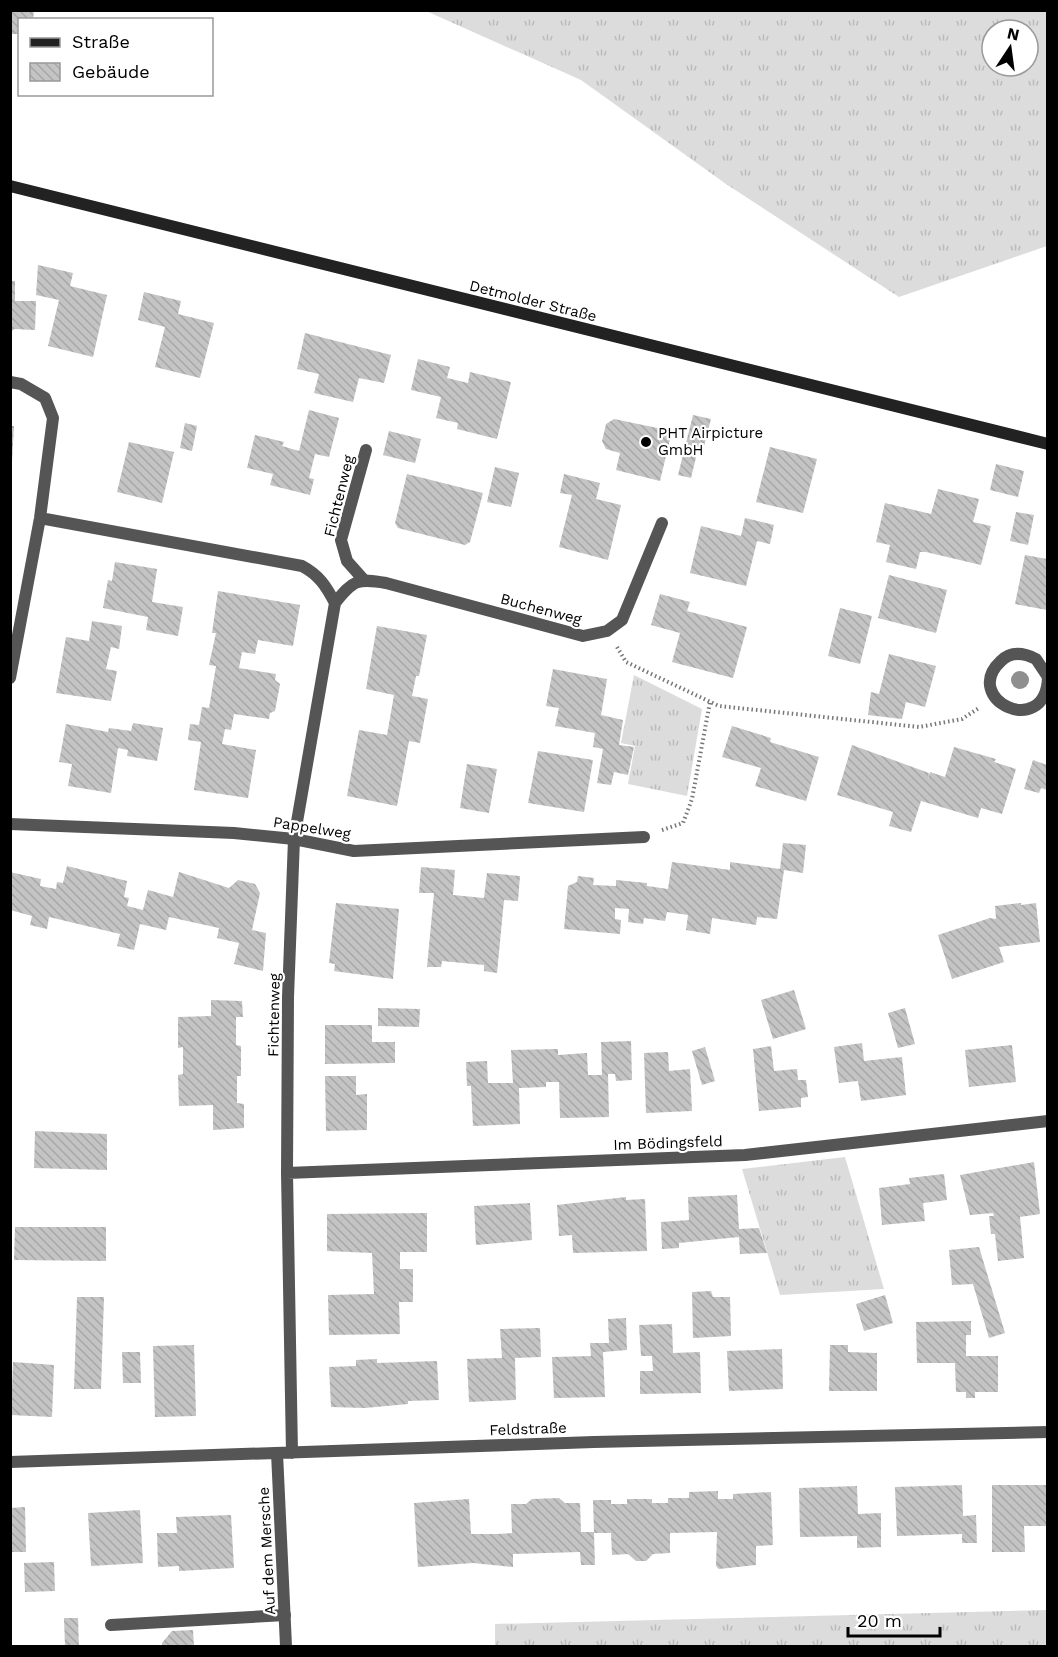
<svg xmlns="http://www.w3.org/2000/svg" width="1058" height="1657" viewBox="0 0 1058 1657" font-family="'Work Sans',sans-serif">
<defs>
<pattern id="grass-tufts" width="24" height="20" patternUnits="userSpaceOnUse" patternTransform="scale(1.5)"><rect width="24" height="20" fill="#dcdcdc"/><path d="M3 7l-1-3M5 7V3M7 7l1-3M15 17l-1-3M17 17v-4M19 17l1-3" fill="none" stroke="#bbb"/></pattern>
<pattern id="building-back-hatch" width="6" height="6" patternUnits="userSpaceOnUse" patternTransform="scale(1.5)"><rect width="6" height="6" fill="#c4c4c4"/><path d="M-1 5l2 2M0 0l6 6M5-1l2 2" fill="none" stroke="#a7a7a7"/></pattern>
</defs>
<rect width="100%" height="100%" fill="#fff"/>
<path fill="url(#grass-tufts)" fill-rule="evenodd" d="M 426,11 L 1047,11 L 1047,246 L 899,297 L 726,184 L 581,80 ZM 992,30 L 1028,30 L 1028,66 L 992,66 Z
M 634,675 L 702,709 L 687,796 L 628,784 L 635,746 L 621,743 Z
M 845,1157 L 884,1289 L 780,1295 L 742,1169 Z
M 1047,1610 L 1047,1646 L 495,1646 L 495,1624 Z"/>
<path fill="url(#building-back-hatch)" d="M 10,10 L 34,10 L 33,20 L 20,20 L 20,34 L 10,34 Z
M 38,265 L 73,273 L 70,286 L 107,295 L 93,357 L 48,346 L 59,300 L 36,295 Z
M 10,281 L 15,281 L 15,301 L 36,301 L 35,330 L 14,329 L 12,331 Z
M 144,292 L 181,301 L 178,314 L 214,323 L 200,378 L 155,367 L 165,327 L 138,320 Z
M 305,333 L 391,355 L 384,383 L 359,378 L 353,402 L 314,393 L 319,374 L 297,369 Z
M 418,359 L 450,367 L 447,378 L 468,383 L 470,372 L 511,382 L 497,439 L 457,429 L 458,423 L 436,418 L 441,397 L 411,390 Z
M 309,410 L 339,418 L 329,457 L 315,454 L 309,478 L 314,479 L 310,495 L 270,485 L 273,474 L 247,468 L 255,435 L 284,442 L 282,446 L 299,451 Z
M 693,415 L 711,419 L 704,446 L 699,445 L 691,478 L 678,475 Z
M 614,419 L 672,431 L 660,481 L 616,470 L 620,453 L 606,449 L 602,441 L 606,424 Z
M 185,423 L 197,426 L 192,451 L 180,448 Z
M 10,426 L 14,426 L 12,462 L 10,462 Z
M 389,431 L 421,439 L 415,463 L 383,455 Z
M 129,442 L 174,452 L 162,503 L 117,492 Z
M 770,447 L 817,459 L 803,513 L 756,502 Z
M 996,464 L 1024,471 L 1018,497 L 990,490 Z
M 495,467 L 519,473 L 511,507 L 487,502 Z
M 407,474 L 483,493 L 470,542 L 465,545 L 398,528 L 395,523 Z
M 564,474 L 600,483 L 596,499 L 621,505 L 608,560 L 559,547 L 572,495 L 560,493 Z
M 938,489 L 979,499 L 973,522 L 991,526 L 981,565 L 926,552 L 920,552 L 916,569 L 886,562 L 890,545 L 876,542 L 885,503 L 931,514 Z
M 1016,512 L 1034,515 L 1028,545 L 1010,541 Z
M 745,518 L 774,525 L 770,544 L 757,541 L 746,586 L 690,573 L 701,526 L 741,536 Z
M 1025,555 L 1047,559 L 1047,610 L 1015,604 Z
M 115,562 L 157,569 L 152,602 L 183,607 L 178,636 L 146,630 L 148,617 L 103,608 L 108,580 L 112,581 Z
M 889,575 L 947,590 L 936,633 L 878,618 Z
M 218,591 L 300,605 L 293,646 L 258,640 L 255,654 L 242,652 L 239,668 L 276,674 L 275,680 L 280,684 L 275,711 L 270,713 L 269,719 L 234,714 L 231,730 L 225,729 L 222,744 L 256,750 L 248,798 L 194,790 L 201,742 L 188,740 L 190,724 L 199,725 L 202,707 L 209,708 L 216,666 L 209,665 L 216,633 L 212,633 Z
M 660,594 L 690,602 L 687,611 L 747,627 L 733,678 L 672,662 L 680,633 L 651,625 Z
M 840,608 L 872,616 L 860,664 L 828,656 Z
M 92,621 L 122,626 L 119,649 L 111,647 L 106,669 L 117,671 L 111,701 L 56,693 L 66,637 L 89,641 Z
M 377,626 L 427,635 L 419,676 L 416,676 L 412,696 L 428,699 L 420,743 L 409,741 L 397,806 L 347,796 L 359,730 L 387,735 L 394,695 L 366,689 Z
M 889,654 L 936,666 L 925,707 L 906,702 L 902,719 L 868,715 L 871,692 L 879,694 Z
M 553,669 L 607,679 L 601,715 L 623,720 L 619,745 L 634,747 L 628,775 L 614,772 L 611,785 L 597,783 L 603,749 L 593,747 L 595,733 L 555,726 L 559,708 L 546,706 Z
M 133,723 L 163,728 L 157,761 L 127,756 L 128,750 L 118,748 L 111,793 L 68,786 L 72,764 L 59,762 L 66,724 L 108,732 L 109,728 L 131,731 Z
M 732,726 L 771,738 L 770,742 L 819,757 L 806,801 L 755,786 L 761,768 L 722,757 Z
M 852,745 L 929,773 L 928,779 L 930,772 L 945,777 L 954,747 L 996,759 L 994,762 L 1016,769 L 1002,814 L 981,808 L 978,818 L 921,801 L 911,832 L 889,826 L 893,812 L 837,795 Z
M 538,751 L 593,760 L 584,812 L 528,803 Z
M 1033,760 L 1047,765 L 1047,790 L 1041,788 L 1039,793 L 1024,789 Z
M 467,764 L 497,769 L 489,813 L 460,808 Z
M 783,843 L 806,845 L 803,873 L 784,870 L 777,919 L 757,917 L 756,925 L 712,918 L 710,934 L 686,930 L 688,915 L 667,912 L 665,921 L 644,918 L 643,924 L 628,922 L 629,909 L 615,908 L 615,919 L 621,920 L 620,934 L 564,929 L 568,886 L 577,882 L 578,876 L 594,878 L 593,885 L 616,886 L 616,880 L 647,883 L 647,886 L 668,889 L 672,862 L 730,870 L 730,862 L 780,869 Z
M 67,866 L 127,881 L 124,897 L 129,898 L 127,906 L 143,910 L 148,890 L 173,897 L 179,872 L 229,888 L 238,880 L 255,884 L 260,893 L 252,930 L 266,933 L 263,971 L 234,964 L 239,943 L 217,938 L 219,928 L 169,917 L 166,930 L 140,924 L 134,950 L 117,946 L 120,934 L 49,917 L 47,929 L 30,925 L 32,916 L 10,910 L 10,872 L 41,879 L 40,886 L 56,889 L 57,882 L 63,883 Z
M 421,867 L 455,870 L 453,895 L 484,898 L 487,873 L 520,876 L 518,901 L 504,900 L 497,973 L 484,971 L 484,965 L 442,961 L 441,967 L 427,967 L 434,893 L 419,893 Z
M 336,903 L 399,909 L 393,979 L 334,971 L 335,964 L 329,963 Z
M 1021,903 L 1021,905 L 1036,903 L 1040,942 L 999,947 L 1004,962 L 952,979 L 938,935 L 990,918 L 996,919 L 995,906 Z
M 794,990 L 806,1029 L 773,1039 L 761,1000 Z
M 211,1000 L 242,1001 L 243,1017 L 236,1017 L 236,1045 L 241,1046 L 241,1076 L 237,1076 L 237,1103 L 244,1104 L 244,1128 L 213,1130 L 213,1105 L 179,1106 L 178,1075 L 183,1074 L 183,1047 L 178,1048 L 178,1017 L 211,1016 Z
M 378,1008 L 420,1009 L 419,1027 L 378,1026 Z
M 905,1008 L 915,1044 L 898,1048 L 888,1013 Z
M 325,1025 L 372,1025 L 372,1042 L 395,1042 L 395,1063 L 325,1064 Z
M 631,1041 L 632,1080 L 616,1081 L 615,1074 L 608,1074 L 609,1117 L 560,1118 L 559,1082 L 546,1082 L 546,1087 L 519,1088 L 520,1124 L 473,1126 L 471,1086 L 467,1086 L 466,1062 L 487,1061 L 488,1083 L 513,1083 L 511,1050 L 558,1049 L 558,1055 L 587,1053 L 588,1075 L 602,1075 L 601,1042 Z
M 862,1043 L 864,1061 L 902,1057 L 906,1095 L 861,1101 L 858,1081 L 839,1083 L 834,1047 Z
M 1012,1045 L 1016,1082 L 969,1087 L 965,1050 Z
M 771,1046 L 774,1071 L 797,1069 L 798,1080 L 806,1080 L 808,1097 L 801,1098 L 801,1107 L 759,1111 L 753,1049 Z
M 705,1047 L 715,1081 L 702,1085 L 692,1051 Z
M 668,1052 L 669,1071 L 690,1069 L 692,1111 L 646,1113 L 644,1053 Z
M 325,1076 L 356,1076 L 356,1095 L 367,1094 L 367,1130 L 326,1131 Z
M 35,1131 L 107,1134 L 107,1170 L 34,1168 Z
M 1034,1162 L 1040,1214 L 1020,1217 L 1024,1258 L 998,1261 L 995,1234 L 991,1234 L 989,1216 L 994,1216 L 993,1213 L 970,1215 L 960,1175 Z
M 944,1174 L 947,1200 L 923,1203 L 925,1221 L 882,1225 L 879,1188 L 910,1184 L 909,1178 Z
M 737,1195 L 739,1229 L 759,1228 L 767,1253 L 740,1254 L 739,1237 L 679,1243 L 679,1248 L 662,1249 L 661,1222 L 689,1220 L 688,1197 Z
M 626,1197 L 626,1200 L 645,1199 L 647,1251 L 573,1253 L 572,1235 L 559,1236 L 557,1205 Z
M 530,1203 L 532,1240 L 476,1245 L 474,1206 Z
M 427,1213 L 427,1252 L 400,1252 L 400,1269 L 413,1269 L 413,1302 L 399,1302 L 400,1334 L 329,1335 L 328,1295 L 374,1294 L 372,1253 L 327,1251 L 327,1214 Z
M 15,1227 L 106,1227 L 106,1261 L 14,1260 Z
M 979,1247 L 1005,1333 L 989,1338 L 973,1284 L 952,1285 L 949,1250 Z
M 711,1291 L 713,1297 L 730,1297 L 731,1336 L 693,1338 L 692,1292 Z
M 885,1295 L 893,1323 L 864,1331 L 856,1304 Z
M 77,1297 L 104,1297 L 101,1389 L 74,1389 Z
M 626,1318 L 627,1350 L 603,1352 L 605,1397 L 554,1398 L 552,1357 L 591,1356 L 590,1343 L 609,1343 L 608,1319 Z
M 971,1321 L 971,1335 L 966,1335 L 966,1356 L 998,1356 L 998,1392 L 975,1392 L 975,1398 L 966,1398 L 966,1392 L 956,1392 L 955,1363 L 917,1363 L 916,1322 Z
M 672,1324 L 673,1353 L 700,1352 L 701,1393 L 640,1394 L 640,1371 L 653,1371 L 652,1356 L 641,1356 L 639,1325 Z
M 540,1328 L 541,1357 L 515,1358 L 516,1400 L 469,1402 L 467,1359 L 502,1358 L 500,1329 Z
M 194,1345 L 196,1416 L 155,1417 L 153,1346 Z
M 830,1345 L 848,1345 L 848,1352 L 877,1353 L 877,1391 L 829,1391 Z
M 782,1349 L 783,1389 L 729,1391 L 727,1351 Z
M 122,1352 L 140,1352 L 141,1383 L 123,1383 Z
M 377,1359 L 377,1363 L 437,1361 L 439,1400 L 408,1401 L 408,1404 L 365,1408 L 331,1407 L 329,1367 L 356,1366 L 356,1360 Z
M 13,1362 L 54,1365 L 52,1417 L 11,1415 Z
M 962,1485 L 963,1516 L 976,1515 L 977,1543 L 962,1543 L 962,1534 L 897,1536 L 895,1487 Z
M 992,1485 L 1047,1485 L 1047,1526 L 1024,1526 L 1025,1552 L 992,1552 Z
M 857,1486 L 858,1514 L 881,1513 L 881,1547 L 857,1548 L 857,1536 L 800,1537 L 799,1488 Z
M 718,1491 L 718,1499 L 733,1499 L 733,1494 L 771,1492 L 773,1545 L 756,1546 L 756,1565 L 719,1569 L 716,1566 L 717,1532 L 670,1533 L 670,1553 L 653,1554 L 646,1561 L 636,1561 L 628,1554 L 612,1555 L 611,1533 L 594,1533 L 595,1565 L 581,1565 L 580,1552 L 513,1554 L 513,1567 L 473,1563 L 418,1567 L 414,1503 L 469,1499 L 471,1534 L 497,1534 L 512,1533 L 511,1504 L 526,1504 L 532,1499 L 559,1498 L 565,1503 L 580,1503 L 581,1532 L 594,1532 L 593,1500 L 611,1500 L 611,1504 L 627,1504 L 627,1499 L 652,1499 L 652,1503 L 668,1503 L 668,1498 L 689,1498 L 689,1492 Z
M 25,1507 L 26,1552 L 10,1552 L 10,1508 Z
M 140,1510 L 143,1563 L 91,1566 L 88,1513 Z
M 231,1515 L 234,1568 L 179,1571 L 179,1566 L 158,1567 L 157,1533 L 177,1533 L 176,1517 Z
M 54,1562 L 55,1591 L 25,1592 L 24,1563 Z
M 64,1618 L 78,1618 L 79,1646 L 65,1646 Z
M 193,1630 L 194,1646 L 162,1646 L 162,1643 L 172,1631 Z"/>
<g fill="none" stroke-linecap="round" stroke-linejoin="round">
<path stroke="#777" stroke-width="4" stroke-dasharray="1.5 3" stroke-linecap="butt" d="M 617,647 L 626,662 L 719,706 L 919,727 L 962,719 L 979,708
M 662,830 L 683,823 L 692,799 L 710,702"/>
<path stroke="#555" stroke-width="12" d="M 111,1625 L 285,1615"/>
<path stroke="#555" stroke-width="12" d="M 10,382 L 21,384 L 45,398 L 53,418 L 40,518 L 10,678
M 40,518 L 302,566 C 319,575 326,586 335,603
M 363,579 L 347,561 L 341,540 L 366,450
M 1048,677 L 1036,659 C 1024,653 1011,651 1001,661 C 960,699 1045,740 1048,678
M 10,824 L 234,833 L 294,839 L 354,851 L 644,837
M 287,1173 L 745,1155 L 1048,1121
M 277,1453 L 286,1646
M 292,1453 L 287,1173 L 288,997 L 294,839 L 335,603 C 353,580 358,578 386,583 L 583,636 L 607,631 L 622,620 L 662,523
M 10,1462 L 594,1442 L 1048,1432"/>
<path stroke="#222" stroke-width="12" d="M 10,186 L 1048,444"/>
</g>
<circle fill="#8f8f8f" cx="1020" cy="680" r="9"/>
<circle fill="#000" stroke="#fff" stroke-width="2" cx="646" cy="442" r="6"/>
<g text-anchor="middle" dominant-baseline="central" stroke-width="4.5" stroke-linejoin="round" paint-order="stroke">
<g font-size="15" fill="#000" stroke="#fff">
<text transform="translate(533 301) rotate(14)">Detmolder Straße</text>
<text transform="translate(339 496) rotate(-76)">Fichtenweg</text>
<text transform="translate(541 609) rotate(15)">Buchenweg</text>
<text transform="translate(312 828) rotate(9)">Pappelweg</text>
<text transform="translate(274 1015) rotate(-89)">Fichtenweg</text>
<text transform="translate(668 1143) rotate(-2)">Im Bödingsfeld</text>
<text transform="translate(528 1429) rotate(-2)">Feldstraße</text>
<text transform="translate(267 1551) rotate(-93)">Auf dem Mersche</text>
</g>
<g font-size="15" fill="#000" stroke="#fff" text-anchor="start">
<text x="658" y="433">PHT Airpicture<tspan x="658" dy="17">GmbH</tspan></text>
</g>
</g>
<rect width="1058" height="1657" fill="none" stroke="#000000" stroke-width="24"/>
<rect x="18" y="18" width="195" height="78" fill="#ffffff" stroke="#999999" stroke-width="1.5"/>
<rect x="30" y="38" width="30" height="9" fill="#222222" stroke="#999999" stroke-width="1.5"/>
<text x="72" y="48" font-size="18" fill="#000000">Straße</text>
<rect x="30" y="63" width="30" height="18" fill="url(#building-back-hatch)" stroke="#999999" stroke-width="1.5"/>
<text x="72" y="78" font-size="18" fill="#000000">Gebäude</text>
<g transform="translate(1010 48) rotate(13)"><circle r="28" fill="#ffffff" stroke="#999999" stroke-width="1.5"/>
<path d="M0-4.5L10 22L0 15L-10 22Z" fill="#000000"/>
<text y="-9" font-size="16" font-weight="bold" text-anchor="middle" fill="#000000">N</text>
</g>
<path d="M848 1627v9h92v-9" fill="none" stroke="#000000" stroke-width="3"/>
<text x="857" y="1627" font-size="18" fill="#000000" stroke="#ffffff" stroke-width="4.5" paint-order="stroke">20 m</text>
</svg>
